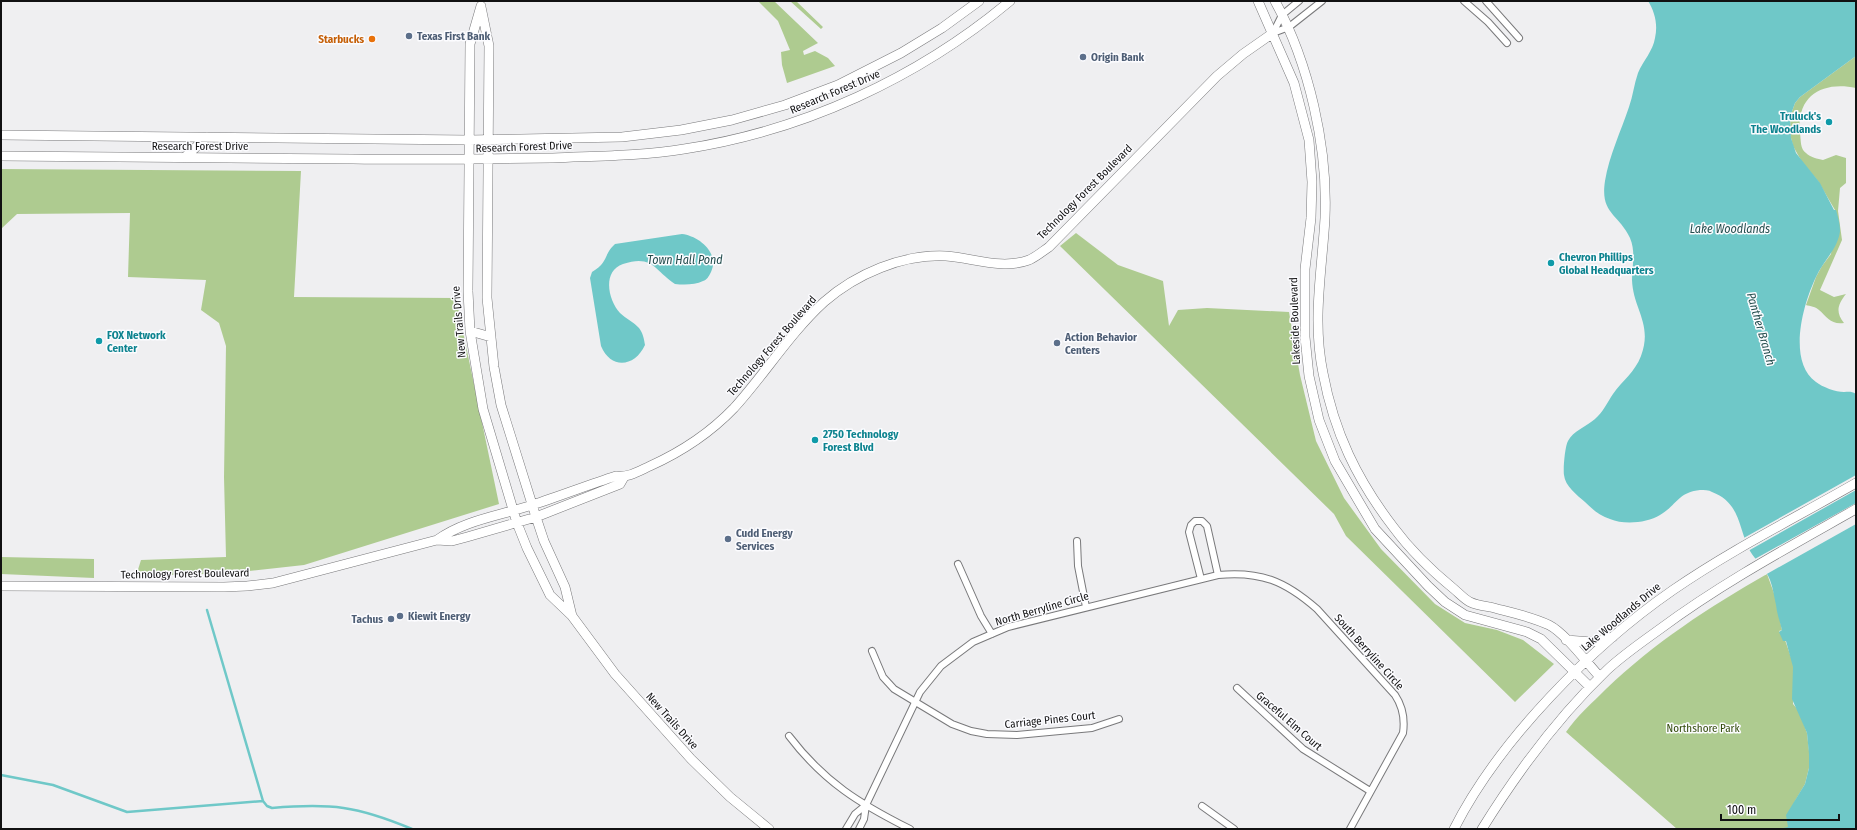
<svg xmlns="http://www.w3.org/2000/svg" width="1857" height="830" viewBox="0 0 1857 830" font-family="'Fira Sans Condensed',sans-serif">
<rect width="100%" height="100%" fill="#efeff1"/>
<path fill="#aecb90" d="M 758,1 L 774,1 L 818,43 L 803,51 L 804,55 L 815,51 L 828,58 L 835,66 L 787,83 L 782,65 L 781,52 L 790,50 L 778,21 Z
M 790,1 L 796,1 L 823,27 L 821,29 Z
M 1856,56 L 1856,88 C 1822,81 1796,96 1800,133 C 1801,140 1800,149 1806,153 C 1810,157 1818,159 1823,160 L 1836,155 L 1846,158 L 1846,183 L 1840,188 L 1838,211 L 1842,240 L 1820,290 L 1834,297 L 1846,294 C 1838,304 1835,312 1844,323 C 1831,325 1827,317 1819,310 C 1816,307 1810,306 1806,305 L 1816,277 L 1822,266 L 1831,254 L 1835,210 L 1818,181 L 1802,162 L 1793,146 L 1791,138 L 1790,117 L 1795,103 L 1800,97 Z
M 1,169 L 301,171 L 294,297 L 456,298 L 499,504 L 304,565 L 231,573 L 136,576 L 141,560 L 226,557 L 224,477 L 226,346 L 219,323 L 201,310 L 206,280 L 128,277 L 130,213 L 17,214 L 1,229 Z
M 1076,233 L 1118,265 L 1163,281 L 1169,326 L 1178,310 L 1207,308 L 1289,312 L 1300,375 L 1316,441 L 1344,498 L 1381,549 L 1435,604 L 1465,623 L 1497,630 L 1523,640 L 1554,664 L 1515,702 L 1346,536 L 1334,514 L 1060,246 Z
M 1,557 L 94,559 L 94,578 L 1,574 Z
M 1767,574 L 1775,596 L 1782,630 L 1779,631 L 1785,640 L 1793,663 L 1793,704 L 1799,711 L 1807,733 L 1809,751 L 1809,768 L 1805,784 L 1795,801 L 1788,828 L 1779,829 L 1677,829 L 1566,732 C 1577,716 1592,703 1606,689 C 1654,643 1709,607 1767,574 Z"/>
<path fill="#6fc8c8" d="M 1648,1 L 1856,1 L 1856,56 L 1800,97 L 1795,103 L 1790,117 L 1791,138 L 1796,153 L 1820,183 L 1834,210 L 1836,210 C 1838,217 1840,224 1840,231 C 1838,249 1823,261 1816,277 C 1803,304 1787,361 1816,382 C 1822,387 1836,392 1844,392 C 1849,392 1851,391 1856,394 L 1856,829 L 1779,829 L 1788,827 L 1786,815 L 1805,784 L 1809,768 L 1809,754 L 1807,733 L 1792,699 L 1793,667 L 1786,641 L 1783,641 L 1779,632 L 1782,630 C 1780,622 1777,614 1776,605 C 1774,596 1773,588 1770,580 C 1766,569 1756,561 1750,551 C 1738,528 1741,503 1712,492 C 1709,490 1704,490 1700,490 C 1678,492 1676,506 1660,515 C 1647,523 1624,525 1610,519 C 1600,516 1592,509 1585,502 C 1577,495 1565,486 1564,475 C 1563,469 1565,446 1568,441 C 1573,431 1587,426 1595,419 C 1603,412 1607,403 1613,394 C 1622,381 1635,372 1641,356 C 1653,324 1633,309 1632,280 C 1632,266 1636,252 1630,238 C 1618,213 1600,214 1605,181 C 1609,156 1621,131 1629,107 C 1633,96 1634,84 1638,73 C 1643,61 1653,51 1655,38 C 1658,25 1655,12 1648,1 Z
M 682,234 C 699,236 720,253 711,272 C 709,276 707,280 703,281 C 695,285 684,285 675,284 C 655,271 653,254 623,264 C 602,271 608,300 620,313 C 626,319 634,322 639,328 C 643,333 644,339 645,345 C 635,367 611,370 601,346 L 590,278 L 592,272 C 609,262 603,255 615,244 Z"/>
<path fill="#efeff1" d="M 1856,475 L 1856,490 L 1748,551 L 1742,539 Z
M 1856,503 L 1856,524 L 1765,575 L 1753,560 Z"/>
<g fill="none" stroke-linecap="round" stroke-linejoin="round">
<path stroke="#6fc8c8" stroke-width="2.5" d="M 207,610 L 263,801 L 267,806 L 272,808 C 331,803 357,806 412,829
M 1,775 L 53,785 L 127,812 L 263,801"/>
<g stroke="#79797b" stroke-width="8">
<path id="street" d="M 1464,1 L 1488,22 L 1507,43
M 1486,1 L 1519,38
M 1273,33 L 1289,27 L 1322,1
M 1273,33 L 1282,15 L 1299,1
M 1077,541 L 1078,566 L 1086,607
M 958,564 L 981,616 L 992,634
M 1201,579 L 1189,532 L 1191,525 L 1195,521 L 1202,521 L 1207,526 L 1218,575
M 872,651 L 883,677 L 894,689 L 952,724 L 971,731 L 987,734 L 1017,735 L 1092,728 L 1119,719
M 1237,688 L 1303,749 L 1370,791
M 789,736 C 824,782 860,804 910,829
M 1202,806 L 1234,829
M 846,829 L 855,814 L 866,805
M 859,829 L 864,819 L 866,805 L 920,692 L 941,666 L 973,642 L 1008,627 L 1218,575 C 1261,571 1285,581 1317,609 L 1395,695 C 1403,707 1405,719 1403,733 L 1350,829"/>
</g>
<g stroke="#79797b" stroke-width="10">
<path id="secondary" d="M 1258,1 L 1294,83 L 1309,140 L 1312,182 L 1311,218 L 1305,269 L 1305,337 L 1309,376 L 1319,420 L 1335,461 L 1375,529 L 1428,586 L 1445,602 L 1465,615 L 1527,632 L 1541,639 L 1590,687
M 1275,1 C 1309,63 1328,147 1325,218 C 1322,271 1312,320 1323,373 C 1334,432 1357,480 1394,528 C 1411,551 1432,571 1454,589 C 1459,593 1464,599 1470,602 C 1476,605 1484,606 1490,607 C 1509,612 1530,616 1549,625 C 1565,633 1587,663 1600,677
M 481,6 L 470,44 L 468,291 L 470,331 L 483,409 L 517,523 L 527,548 L 550,595 L 572,616 L 615,674 L 691,759 L 730,797 L 769,829
M 481,7 L 489,46 L 487,298 L 494,367 L 501,405 L 536,517 L 544,541 L 565,587 L 572,616
M 1,135 L 469,140 L 622,137 L 681,130 L 732,120 L 785,105 L 838,85 L 901,53 L 942,28 L 979,1
M 1,156 C 118,157 236,158 353,159 C 420,160 486,159 553,158 C 597,156 641,156 684,149 C 803,131 918,78 1010,1
M 184,158 L 207,137
M 470,331 L 491,337
M 437,540 C 465,520 499,516 532,505 C 560,496 588,485 616,476 C 628,478 639,471 650,466 C 681,452 711,432 734,408 C 765,374 790,333 824,302 C 856,274 902,254 946,256 C 974,258 1001,270 1029,260 C 1036,257 1043,251 1049,247 L 1217,76 L 1243,54 L 1273,33
M 1,586 L 224,587 L 247,586 L 273,583 L 315,572 L 437,540 L 452,541 L 467,537 L 536,517 L 620,484 L 624,477
M 1566,640 L 1592,642 L 1613,637
M 1454,829 C 1499,740 1592,646 1673,590 C 1731,550 1795,518 1856,483
M 1482,829 C 1518,771 1558,717 1607,670 C 1623,655 1642,642 1660,629 C 1722,583 1789,547 1856,509"/>
</g>
<use href="#street" stroke="#fff" stroke-width="6"/>
<use href="#secondary" stroke="#fff" stroke-width="9"/>
</g>
<g fill="#5c6f8a" stroke="#fcfcff" stroke-width="1.5">
<circle cx="409" cy="36" r="4"/>
<circle cx="1083" cy="57" r="4"/>
<circle cx="1057" cy="343" r="4"/>
<circle cx="728" cy="539" r="4"/>
<circle cx="400" cy="616" r="4"/>
<circle cx="391" cy="619" r="4"/>
</g>
<circle fill="#e8710a" stroke="#fcfcff" stroke-width="1.5" cx="372" cy="39" r="4"/>
<g fill="#0f9aa8" stroke="#fcfcff" stroke-width="1.5">
<circle cx="1829" cy="122" r="4"/>
<circle cx="1551" cy="263" r="4"/>
<circle cx="99" cy="341" r="4"/>
<circle cx="815" cy="440" r="4"/>
</g>
<g text-anchor="middle" dominant-baseline="central" stroke-width="3" stroke-linejoin="round" paint-order="stroke">
<g font-size="11" font-weight="bold" fill="#4e5e75" stroke="#fcfcff" text-anchor="start">
<text x="417" y="36">Texas First Bank</text>
<text x="1091" y="57">Origin Bank</text>
<text x="1065" y="337">Action Behavior<tspan x="1065" dy="13">Centers</tspan></text>
<text x="736" y="533">Cudd Energy<tspan x="736" dy="13">Services</tspan></text>
<text x="408" y="616">Kiewit Energy</text>
<text x="383" y="619" text-anchor="end">Tachus</text>
</g>
<g font-size="11" font-weight="bold" fill="#c56008" stroke="#fcfcff" text-anchor="end">
<text x="364" y="39">Starbucks</text>
</g>
<g font-size="11" fill="#111112" stroke="#fcfcff">
<text transform="translate(835 92) rotate(-23)">Research Forest Drive</text>
<text x="200" y="146">Research Forest Drive</text>
<text transform="translate(524 147) rotate(-2)">Research Forest Drive</text>
<text transform="translate(1085 192) rotate(-45)">Technology Forest Boulevard</text>
<text transform="translate(1295 321) rotate(-92)">Lakeside Boulevard</text>
<text transform="translate(459 322) rotate(-95)">New Trails Drive</text>
<text transform="translate(772 346) rotate(-49)">Technology Forest Boulevard</text>
<text transform="translate(185 574) rotate(-1)">Technology Forest Boulevard</text>
<text transform="translate(1042 609) rotate(-16)">North Berryline Circle</text>
<text transform="translate(1621 617) rotate(-40)">Lake Woodlands Drive</text>
<text transform="translate(1369 652) rotate(48)">South Berryline Circle</text>
<text transform="translate(1050 720) rotate(-6)">Carriage Pines Court</text>
<text transform="translate(672 721) rotate(48)">New Trails Drive</text>
<text transform="translate(1289 721) rotate(41)">Graceful Elm Court</text>
</g>
<g font-size="11" font-weight="bold" fill="#0d838f" stroke="#fcfcff" text-anchor="start">
<text x="1821" y="116" text-anchor="end">Truluck's<tspan x="1821" dy="13">The Woodlands</tspan></text>
<text x="1559" y="257">Chevron Phillips<tspan x="1559" dy="13">Global Headquarters</tspan></text>
<text x="107" y="335">FOX Network<tspan x="107" dy="13">Center</tspan></text>
<text x="823" y="434">2750 Technology<tspan x="823" dy="13">Forest Blvd</tspan></text>
</g>
<g font-size="11" fill="#314a09" stroke="#fcfcff">
<text x="1703" y="728">Northshore Park</text>
</g>
<g font-size="12" font-style="italic" fill="#234d4d" stroke="#fcfcff">
<text x="1730" y="229">Lake Woodlands</text>
<text x="685" y="260">Town Hall Pond</text>
<text transform="translate(1761 329) rotate(74)">Panther Branch</text>
</g>
</g>
<rect width="1857" height="830" fill="none" stroke="#111112" stroke-width="4"/>
<path d="M1721 814v6h118v-6" fill="none" stroke="#111112" stroke-width="2"/>
<text x="1727" y="814" font-size="12" fill="#111112" stroke="#fcfcff" stroke-width="3" paint-order="stroke">100 m</text>
</svg>
